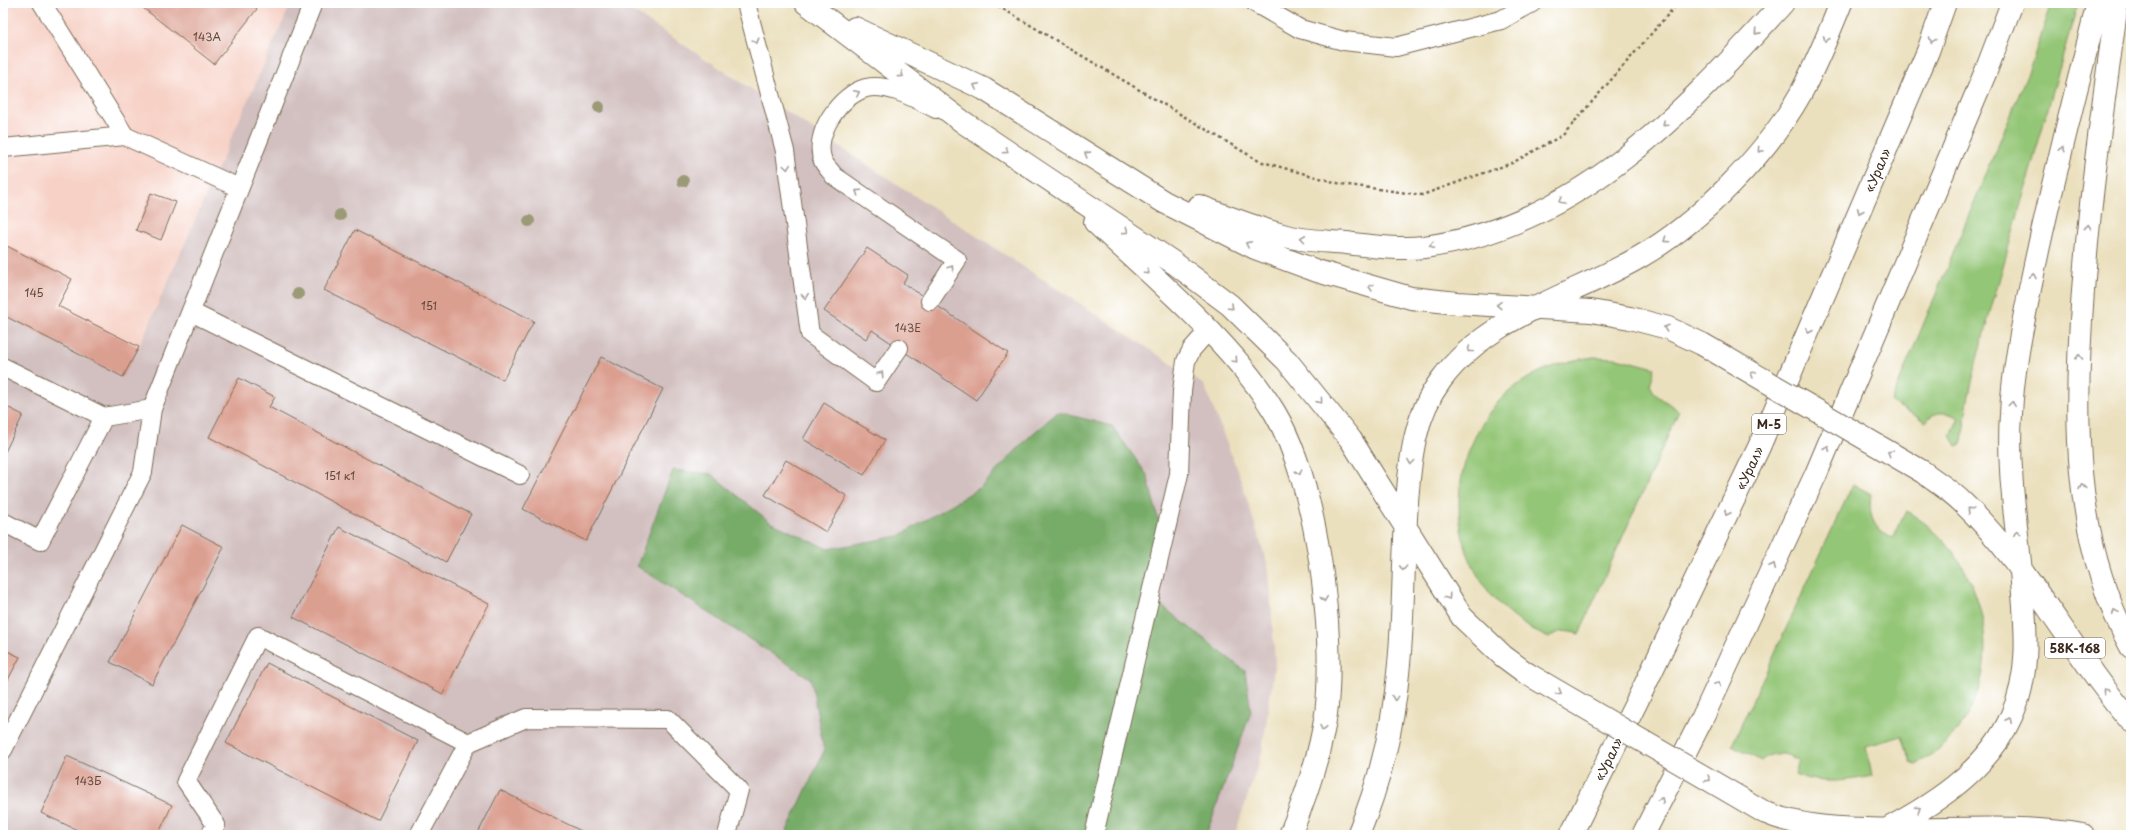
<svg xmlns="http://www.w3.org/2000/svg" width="2134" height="838" viewBox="0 0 2134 838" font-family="'Playpen Sans',sans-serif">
<rect width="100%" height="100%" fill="#fff"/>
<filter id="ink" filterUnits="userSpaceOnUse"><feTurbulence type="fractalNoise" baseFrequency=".025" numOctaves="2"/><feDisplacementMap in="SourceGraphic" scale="8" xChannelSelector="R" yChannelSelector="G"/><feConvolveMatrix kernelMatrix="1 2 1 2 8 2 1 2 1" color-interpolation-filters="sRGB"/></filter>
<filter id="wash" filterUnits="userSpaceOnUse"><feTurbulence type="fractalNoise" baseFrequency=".012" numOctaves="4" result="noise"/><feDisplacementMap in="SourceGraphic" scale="16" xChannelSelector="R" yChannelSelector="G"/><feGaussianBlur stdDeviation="0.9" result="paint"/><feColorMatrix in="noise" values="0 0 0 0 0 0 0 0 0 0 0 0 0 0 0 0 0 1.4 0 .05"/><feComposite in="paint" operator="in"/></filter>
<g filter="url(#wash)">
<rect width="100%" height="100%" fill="#ebe0be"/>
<path fill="#f7d1c6" d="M 3,3 L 291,3 L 139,347 L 123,377 L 3,315 Z"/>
<path fill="#d2bfbf" d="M 291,3 L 620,3 L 1204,385 L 1240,477 L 1269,570 L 1275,662 L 1262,752 L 1235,835 L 3,835 L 3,315 L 123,377 L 139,347 Z"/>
<path fill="#94c677" stroke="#68784a" d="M 2052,3 L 2078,3 L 1979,351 L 1968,400 L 1962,441 L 1960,445 L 1957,446 L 1951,436 L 1959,418 C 1947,412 1934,409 1926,422 L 1891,402 L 2030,68 Z
M 1594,357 L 1617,358 L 1655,368 L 1650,385 L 1655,394 L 1679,411 L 1579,634 C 1568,631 1558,629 1549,638 C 1473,605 1439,523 1471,446 C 1478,429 1487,413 1500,400 C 1526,374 1558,361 1594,357 Z
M 1853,484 L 1871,494 C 1868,514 1873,531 1893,538 L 1906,511 C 2000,562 2018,711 1916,764 L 1911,762 L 1902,736 L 1866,746 L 1872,776 C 1846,781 1819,785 1795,774 L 1799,760 C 1785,753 1773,750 1761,761 L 1732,745 Z"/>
<path fill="#77ab68" stroke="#596a43" d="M 1058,412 L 1112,426 L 1147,475 L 1161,530 L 1148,595 L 1245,671 L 1251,712 L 1206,835 L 785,835 L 824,751 L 811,679 L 637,566 L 673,470 L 711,474 L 770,522 L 828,549 L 899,536 L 981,487 L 1030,436 Z"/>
<g id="blocks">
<path fill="#db9f90" d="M 137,3 L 250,3 L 257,9 L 214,64 Z
M 151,193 L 176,202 L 161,240 L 136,230 Z
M 355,230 L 534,321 L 503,380 L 324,290 Z
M 3,244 L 72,279 L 58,306 L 139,347 L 123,377 L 3,315 Z
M 867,248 L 908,275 L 903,283 L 1008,353 L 976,400 L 872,330 L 866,339 L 824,311 Z
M 601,357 L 663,389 L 586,541 L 523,509 Z
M 239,378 L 275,397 L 269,407 L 471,514 L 446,562 L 209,437 Z
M 824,403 L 885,440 L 864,475 L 803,439 Z
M 3,405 L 23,415 L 3,456 Z
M 786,460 L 847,496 L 826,532 L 765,495 Z
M 182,525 L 224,547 L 152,684 L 110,662 Z
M 339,527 L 489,604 L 443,694 L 293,617 Z
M 3,649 L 20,657 L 3,689 Z
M 267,663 L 418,741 L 378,821 L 226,743 Z
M 67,756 L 172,805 L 158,835 L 88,835 L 41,813 Z
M 500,790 L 587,834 L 586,835 L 477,835 Z"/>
</g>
</g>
<g filter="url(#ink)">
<use href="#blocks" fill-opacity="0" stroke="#796a56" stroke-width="1"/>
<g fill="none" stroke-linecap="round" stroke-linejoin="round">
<g stroke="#796a56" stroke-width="20">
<path id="service" d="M 42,3 L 125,136 L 239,188
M 746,3 L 785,151 L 810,334 L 876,382 L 899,348
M 1255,3 L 1300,29 L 1344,41 L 1396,47 L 1501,20 L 1532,3
M 3,148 L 125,136
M 930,301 L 957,260 L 834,176 C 831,171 825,166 823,161 C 812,135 840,95 866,88 C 889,83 916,99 936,109
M 191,312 L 520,475
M 3,367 L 104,417 L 152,409
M 3,522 L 40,541 L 104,417
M 3,750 L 143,472 L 152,409 L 313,3
M 210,835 L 216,825 L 186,781 L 258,636 L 468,743
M 419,835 L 468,743 L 526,718 L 668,719 L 739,790 L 727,835
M 1094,835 L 1179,474 L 1182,391 L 1186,361 L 1192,349 L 1208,331"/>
</g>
<g stroke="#796a56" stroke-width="24">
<path id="primary" d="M 806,3 L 963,122 L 1174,263 L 1230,305 L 1287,361 L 1351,440 L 1462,617 L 1503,656 L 1526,673
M 2117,3 C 2104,99 2090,194 2083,291 C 2074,411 2071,539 2131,647
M 855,28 L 984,89 L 1164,202 L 1255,248 L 1317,271 L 1411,298 L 1457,303 L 1591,311 L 1630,318 L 1668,328 L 1702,344
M 1199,206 C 1227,217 1256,228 1286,236 C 1305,241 1326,241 1346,243 C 1371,246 1399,250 1424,247 C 1578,227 1684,112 1783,3
M 1095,222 C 1154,278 1234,344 1275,413 C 1317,484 1336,633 1326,714 C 1320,756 1306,796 1290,835
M 1923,472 C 1936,482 1950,490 1962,502 C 2029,565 2071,652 2131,721
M 1764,812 C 1796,826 1831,828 1865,829 C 1938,832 2011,823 2083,835
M 1358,835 C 1381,780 1394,723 1399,664 C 1404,611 1403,557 1407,503 C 1410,460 1414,416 1441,380 C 1488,316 1572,296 1638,258 C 1698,224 1767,154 1801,93 C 1816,64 1829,33 1841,3
M 1876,835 C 1928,808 1986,773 2011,717 C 2031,674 2026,628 2022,582 C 2017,526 2007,470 2011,414 C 2013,369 2023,323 2032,279 C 2051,186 2075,95 2098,3"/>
</g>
<g stroke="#796a56" stroke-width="24">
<path id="trunk" d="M 1571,835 L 1644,687 L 1759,447 L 1928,51 L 1945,3
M 1643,835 L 1702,719 L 1816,474 L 1986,71 L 2012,3"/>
</g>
<path stroke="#796a56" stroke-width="2.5" stroke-dasharray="3 3" stroke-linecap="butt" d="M 993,3 L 1259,161 L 1341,184 L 1422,195 L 1512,163 L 1563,135 L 1678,3"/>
<use href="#service" stroke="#fff" stroke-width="18"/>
<use href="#primary" stroke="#fff" stroke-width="22"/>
<use href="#trunk" stroke="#fff" stroke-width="22"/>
<g stroke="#796a56" stroke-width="24" stroke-linecap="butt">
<path id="primary-bridge" d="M 1702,344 L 1923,472
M 1526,673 L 1764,812"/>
</g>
<use href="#primary-bridge" stroke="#fff" stroke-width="22"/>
</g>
<g fill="#9b9a77">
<circle cx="599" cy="107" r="6"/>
<circle cx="683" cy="181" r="6"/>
<circle cx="340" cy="215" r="6"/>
<circle cx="529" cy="221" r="6"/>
<circle cx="298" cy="294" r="6"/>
</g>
<defs><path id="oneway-chevron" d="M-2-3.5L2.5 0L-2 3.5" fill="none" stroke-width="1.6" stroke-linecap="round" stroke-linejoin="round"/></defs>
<g stroke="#a79f9a">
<use href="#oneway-chevron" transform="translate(1757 32) rotate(132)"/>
<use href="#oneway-chevron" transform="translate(1826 39) rotate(113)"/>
<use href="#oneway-chevron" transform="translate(1932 40) rotate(110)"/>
<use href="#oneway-chevron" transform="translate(756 41) rotate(75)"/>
<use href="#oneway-chevron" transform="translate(901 75) rotate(37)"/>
<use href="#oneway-chevron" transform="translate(976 86) rotate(-154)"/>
<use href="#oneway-chevron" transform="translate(857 93) rotate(-27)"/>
<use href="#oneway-chevron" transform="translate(1665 124) rotate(138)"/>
<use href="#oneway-chevron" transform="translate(2062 149) rotate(-76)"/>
<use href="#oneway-chevron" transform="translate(1760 150) rotate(131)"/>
<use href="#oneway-chevron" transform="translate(1006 151) rotate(34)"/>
<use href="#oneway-chevron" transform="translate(1087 154) rotate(-148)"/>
<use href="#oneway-chevron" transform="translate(787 167) rotate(82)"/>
<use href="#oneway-chevron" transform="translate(858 192) rotate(-146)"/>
<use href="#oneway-chevron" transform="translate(1561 201) rotate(150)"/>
<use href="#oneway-chevron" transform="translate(1860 211) rotate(113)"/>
<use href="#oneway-chevron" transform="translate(2088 227) rotate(-84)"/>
<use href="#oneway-chevron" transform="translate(1126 231) rotate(34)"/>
<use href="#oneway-chevron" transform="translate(1303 238) rotate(-172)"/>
<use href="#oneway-chevron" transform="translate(1666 240) rotate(146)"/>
<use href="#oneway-chevron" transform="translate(1248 244) rotate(-153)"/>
<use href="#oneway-chevron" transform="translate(1432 245) rotate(170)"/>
<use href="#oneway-chevron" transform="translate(951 268) rotate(-56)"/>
<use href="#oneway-chevron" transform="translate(1147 272) rotate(43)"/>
<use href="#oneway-chevron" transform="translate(2033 276) rotate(-79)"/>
<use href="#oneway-chevron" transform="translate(1371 287) rotate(-164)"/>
<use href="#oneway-chevron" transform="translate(805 296) rotate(82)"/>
<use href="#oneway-chevron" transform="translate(1499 305) rotate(-177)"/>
<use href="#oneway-chevron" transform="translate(1231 307) rotate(42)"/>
<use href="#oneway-chevron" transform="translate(1666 328) rotate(-161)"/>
<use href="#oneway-chevron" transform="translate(1809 331) rotate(113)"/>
<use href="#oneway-chevron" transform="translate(1470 350) rotate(141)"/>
<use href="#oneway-chevron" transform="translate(2079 357) rotate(-89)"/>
<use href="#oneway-chevron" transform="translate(1235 360) rotate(47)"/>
<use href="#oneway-chevron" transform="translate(881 374) rotate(-56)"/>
<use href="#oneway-chevron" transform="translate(1753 374) rotate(-150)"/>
<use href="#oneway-chevron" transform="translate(1320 401) rotate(51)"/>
<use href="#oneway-chevron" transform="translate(2012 404) rotate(-83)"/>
<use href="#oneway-chevron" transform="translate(1827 448) rotate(-67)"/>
<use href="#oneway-chevron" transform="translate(1890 453) rotate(-150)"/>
<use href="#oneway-chevron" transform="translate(1411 462) rotate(98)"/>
<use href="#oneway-chevron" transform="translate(1299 472) rotate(73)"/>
<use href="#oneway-chevron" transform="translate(2082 487) rotate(-99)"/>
<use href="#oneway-chevron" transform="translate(1970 510) rotate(-134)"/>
<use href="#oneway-chevron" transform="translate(1727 513) rotate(116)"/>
<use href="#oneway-chevron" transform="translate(2017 533) rotate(-96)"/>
<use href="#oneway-chevron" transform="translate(1773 566) rotate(-65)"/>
<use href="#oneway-chevron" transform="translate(1403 568) rotate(93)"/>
<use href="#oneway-chevron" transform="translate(1448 597) rotate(56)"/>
<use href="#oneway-chevron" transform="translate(1324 599) rotate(84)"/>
<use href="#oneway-chevron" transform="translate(2115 612) rotate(-114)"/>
<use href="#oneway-chevron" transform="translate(1718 684) rotate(-65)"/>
<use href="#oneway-chevron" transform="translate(2106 691) rotate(-127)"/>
<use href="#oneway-chevron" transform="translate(1559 692) rotate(30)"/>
<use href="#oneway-chevron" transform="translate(1395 698) rotate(97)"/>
<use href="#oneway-chevron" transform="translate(2009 720) rotate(-64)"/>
<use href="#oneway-chevron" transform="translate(1323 728) rotate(101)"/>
<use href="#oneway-chevron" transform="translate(1708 779) rotate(30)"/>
<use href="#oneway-chevron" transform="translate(1661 800) rotate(-63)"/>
<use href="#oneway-chevron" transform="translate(1918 809) rotate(-32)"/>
</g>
</g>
<g text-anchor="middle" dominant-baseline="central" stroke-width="3.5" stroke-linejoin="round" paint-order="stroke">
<g font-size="11" fill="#63473a">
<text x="207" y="36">143А</text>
<text x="34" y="292">145</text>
<text x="429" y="305">151</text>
<text x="908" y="327">143Е</text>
<text x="340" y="475">151 к1</text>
<text x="88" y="780">143Б</text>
</g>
<g fill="#fff" stroke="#766a62" stroke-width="1">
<rect x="1752" y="414" width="34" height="20" rx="3"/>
<rect x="2045" y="638" width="60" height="20" rx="3"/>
</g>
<g font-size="12" font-weight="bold" fill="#3b2a1e">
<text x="1769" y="424">М-5</text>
<text x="2075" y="648">58К-168</text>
</g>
<g font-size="13" fill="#3b2a1e" stroke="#fff">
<text transform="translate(1877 170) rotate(-67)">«Урал»</text>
<text transform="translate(1749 468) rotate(-65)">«Урал»</text>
<text transform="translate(1608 759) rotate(-64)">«Урал»</text>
</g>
</g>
<rect width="2134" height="838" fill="none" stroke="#fff" stroke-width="16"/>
</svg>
